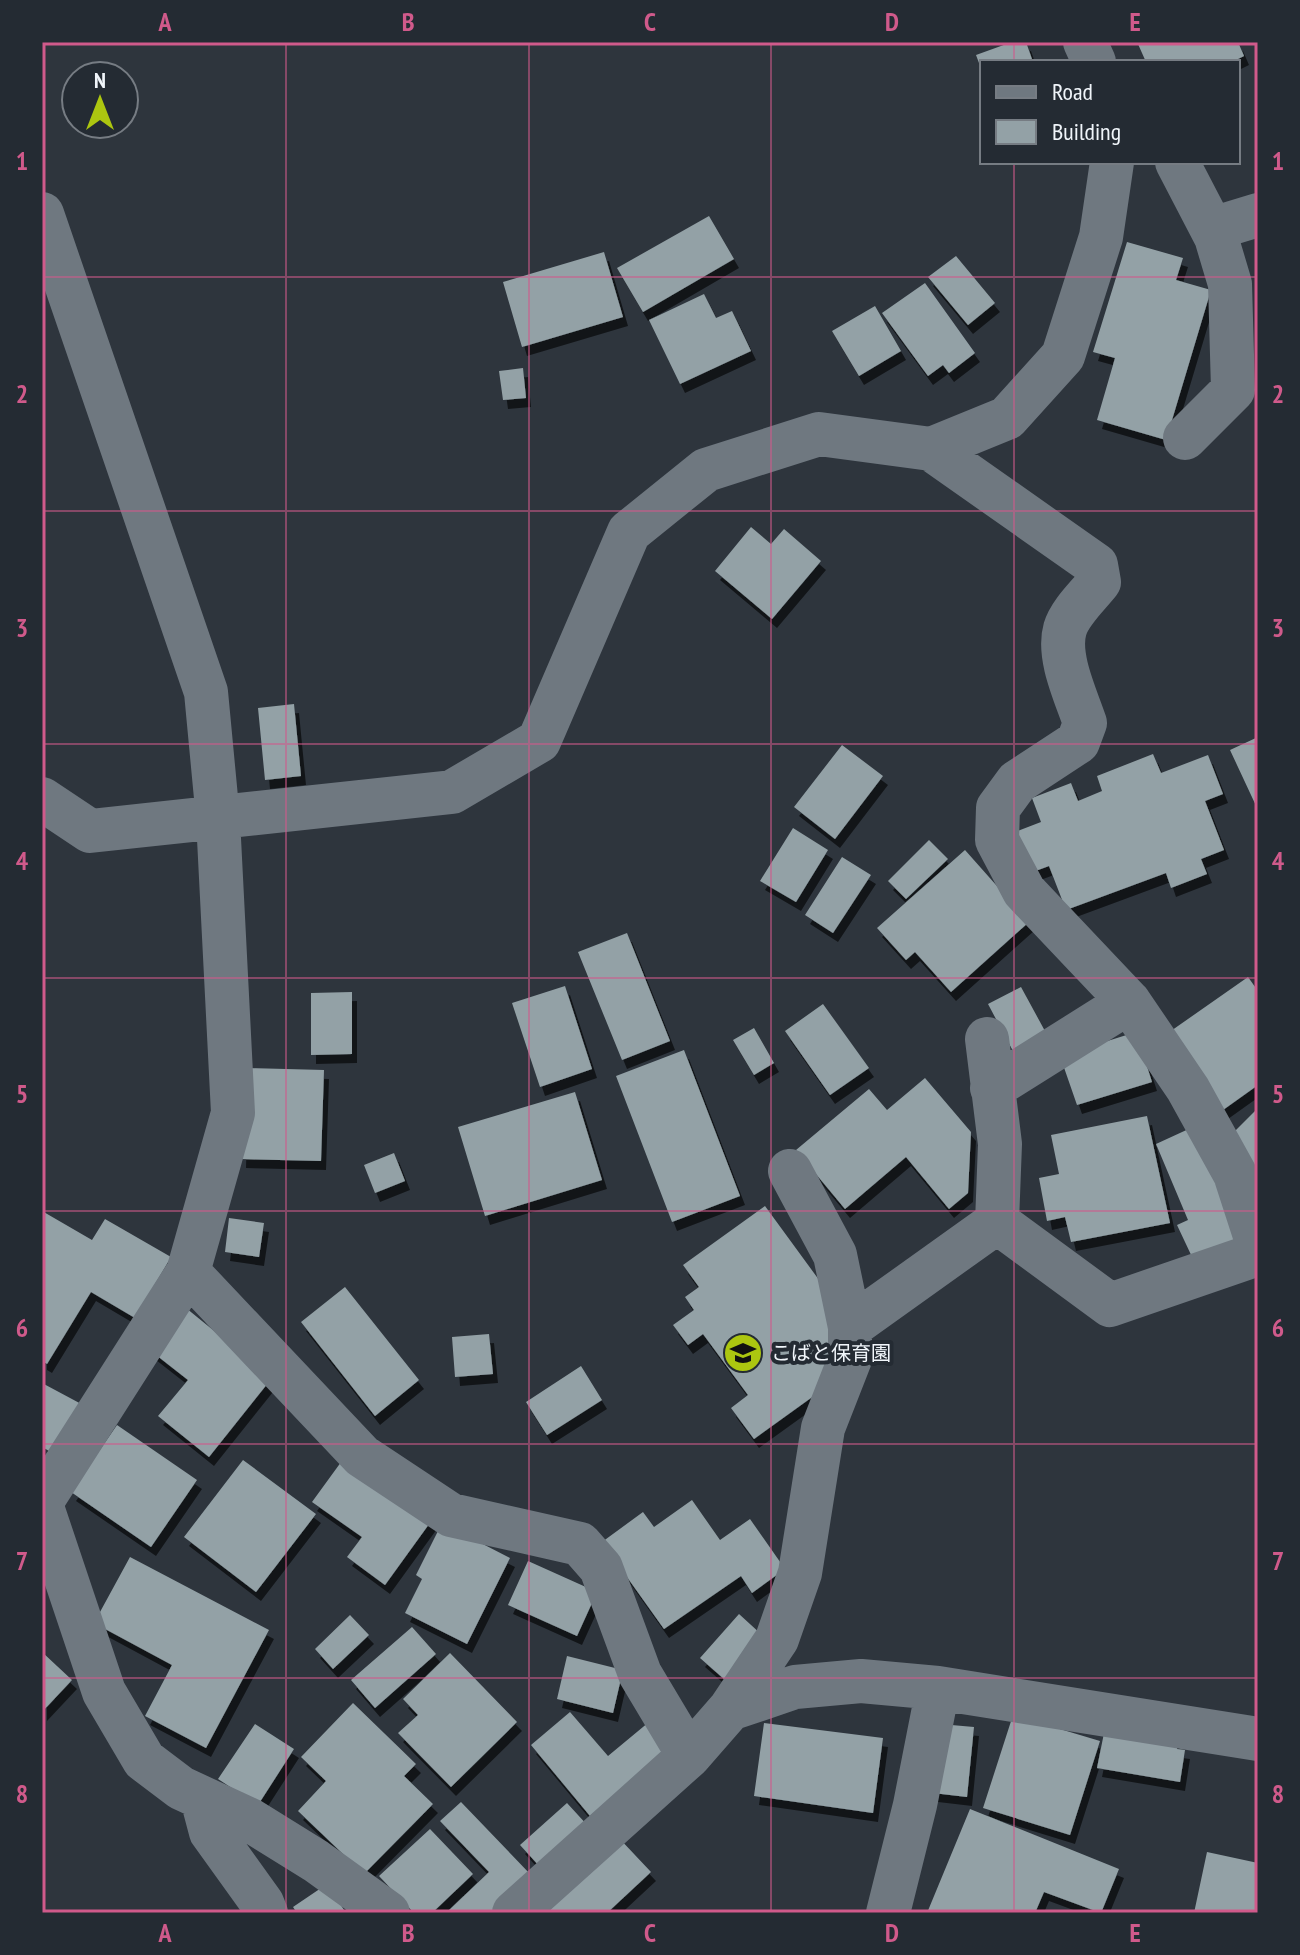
<svg xmlns="http://www.w3.org/2000/svg" width="1300" height="1955" viewBox="0 0 1300 1955" font-family="'PT Sans Narrow','Noto Sans JP',sans-serif">
<defs>
<filter id="shadow"><feDropShadow dx="5" dy="9" stdDeviation="0" flood-color="#0009"/></filter>
</defs>
<rect width="100%" height="100%" fill="#2e353d"/>
<path fill="#93a1a6" filter="url(#shadow)" d="M 1012,42 L 1026,42 L 1033,62 L 982,62 L 982,71 L 976,55 Z
M 1143,42 L 1238,42 L 1244,56 L 1232,62 L 1146,62 L 1138,44 Z
M 709,216 L 734,259 L 643,312 L 617,268 Z
M 1127,242 L 1183,258 L 1176,280 L 1211,290 L 1166,440 L 1097,420 L 1115,358 L 1093,352 Z
M 604,252 L 623,317 L 522,347 L 503,282 Z
M 956,256 L 995,303 L 968,325 L 928,277 Z
M 925,283 L 975,353 L 949,373 L 943,365 L 928,376 L 882,313 Z
M 704,294 L 716,318 L 732,311 L 751,351 L 680,384 L 649,320 Z
M 875,306 L 901,351 L 859,376 L 832,331 Z
M 523,368 L 526,398 L 503,400 L 499,371 Z
M 751,527 L 771,544 L 784,529 L 821,561 L 772,619 L 715,571 Z
M 294,704 L 301,776 L 265,780 L 258,708 Z
M 1258,737 L 1258,810 L 1230,750 Z
M 842,745 L 883,776 L 835,839 L 794,807 Z
M 1153,754 L 1161,773 L 1208,755 L 1223,794 L 1205,801 L 1224,850 L 1201,859 L 1207,874 L 1171,888 L 1166,873 L 1066,910 L 1049,866 L 1030,873 L 1015,832 L 1041,822 L 1032,798 L 1071,783 L 1078,801 L 1102,791 L 1097,776 Z
M 793,828 L 828,850 L 796,902 L 760,881 Z
M 929,840 L 948,859 L 906,899 L 888,881 Z
M 965,850 L 1029,922 L 951,992 L 915,952 L 906,960 L 877,928 Z
M 842,857 L 871,875 L 833,933 L 805,915 Z
M 627,933 L 670,1041 L 622,1060 L 578,952 Z
M 1248,977 L 1258,991 L 1258,1085 L 1223,1110 L 1168,1033 Z
M 565,986 L 592,1069 L 540,1087 L 512,1003 Z
M 1021,987 L 1046,1033 L 1013,1051 L 988,1004 Z
M 352,992 L 352,1054 L 311,1055 L 311,993 Z
M 823,1004 L 869,1068 L 830,1095 L 785,1031 Z
M 754,1028 L 774,1063 L 754,1075 L 733,1040 Z
M 1136,1032 L 1152,1082 L 1077,1105 L 1060,1056 Z
M 684,1050 L 740,1196 L 672,1222 L 616,1076 Z
M 243,1068 L 324,1070 L 321,1161 L 241,1159 Z
M 925,1078 L 971,1132 L 968,1193 L 949,1209 L 906,1157 L 845,1209 L 796,1150 L 869,1089 L 887,1110 Z
M 575,1092 L 602,1180 L 485,1216 L 458,1127 Z
M 1258,1108 L 1258,1182 L 1228,1138 Z
M 1147,1116 L 1170,1223 L 1071,1242 L 1065,1217 L 1047,1221 L 1039,1178 L 1059,1174 L 1051,1135 Z
M 1193,1127 L 1243,1238 L 1193,1259 L 1177,1225 L 1188,1220 L 1156,1144 Z
M 394,1153 L 405,1181 L 375,1193 L 364,1165 Z
M 765,1206 L 841,1310 L 822,1390 L 754,1439 L 731,1408 L 748,1395 L 703,1334 L 688,1345 L 673,1325 L 694,1310 L 685,1297 L 699,1287 L 683,1265 Z
M 42,1211 L 92,1240 L 105,1219 L 171,1257 L 135,1318 L 91,1292 L 47,1364 L 42,1361 Z
M 229,1218 L 264,1223 L 259,1257 L 225,1252 Z
M 345,1287 L 419,1380 L 375,1416 L 301,1322 Z
M 186,1308 L 272,1378 L 209,1457 L 158,1416 L 188,1380 L 151,1351 Z
M 489,1334 L 493,1374 L 455,1377 L 452,1337 Z
M 581,1366 L 602,1400 L 547,1435 L 526,1402 Z
M 42,1383 L 85,1406 L 58,1456 L 42,1447 Z
M 117,1425 L 197,1480 L 151,1547 L 71,1492 Z
M 344,1458 L 432,1520 L 385,1585 L 347,1557 L 362,1537 L 312,1502 Z
M 243,1460 L 316,1514 L 256,1592 L 184,1537 Z
M 692,1500 L 720,1540 L 750,1519 L 785,1569 L 752,1593 L 741,1576 L 664,1629 L 602,1542 L 643,1512 L 654,1527 Z
M 442,1523 L 510,1558 L 467,1644 L 405,1613 L 422,1579 L 416,1575 Z
M 130,1557 L 269,1630 L 206,1748 L 145,1716 L 172,1665 L 94,1623 Z
M 528,1561 L 597,1592 L 577,1636 L 508,1605 Z
M 739,1614 L 762,1635 L 724,1679 L 700,1658 Z
M 350,1615 L 369,1635 L 333,1669 L 315,1649 Z
M 412,1627 L 436,1654 L 375,1708 L 351,1680 Z
M 42,1652 L 72,1680 L 42,1712 Z
M 450,1653 L 517,1722 L 451,1787 L 398,1733 L 418,1715 L 403,1699 Z
M 567,1656 L 623,1670 L 613,1713 L 557,1699 Z
M 353,1703 L 416,1764 L 404,1776 L 433,1804 L 364,1874 L 298,1811 L 326,1781 L 301,1757 Z
M 570,1712 L 608,1756 L 649,1722 L 672,1747 L 590,1816 L 531,1745 Z
M 1013,1715 L 1100,1741 L 1070,1835 L 983,1808 Z
M 764,1723 L 883,1738 L 873,1813 L 754,1796 Z
M 1106,1723 L 1179,1735 L 1177,1749 L 1185,1750 L 1180,1782 L 1097,1768 Z
M 255,1724 L 294,1749 L 258,1805 L 218,1779 Z
M 940,1724 L 974,1727 L 967,1797 L 933,1793 Z
M 461,1802 L 531,1875 L 491,1913 L 446,1913 L 489,1872 L 440,1821 Z
M 567,1803 L 589,1827 L 542,1869 L 520,1845 Z
M 970,1809 L 1119,1869 L 1101,1913 L 1044,1892 L 1035,1913 L 927,1913 Z
M 430,1829 L 473,1874 L 432,1913 L 414,1913 L 379,1876 Z
M 618,1837 L 651,1872 L 607,1913 L 536,1913 Z
M 1207,1852 L 1258,1863 L 1258,1913 L 1194,1913 Z
M 327,1884 L 346,1913 L 297,1913 L 293,1907 Z"/>
<g fill="none" stroke-linecap="round" stroke-linejoin="round">
<path stroke="#6f7880" stroke-width="44" d="M 1085,42 L 1094,62
M 1177,162 L 1216,237 L 1230,284 L 1233,390 L 1185,438
M 42,214 L 206,692 L 218,819 L 233,1113 L 188,1272 L 42,1501
M 1212,229 L 1258,215
M 931,449 L 1096,565 L 1099,582 C 1088,596 1070,612 1065,629 C 1057,657 1076,696 1085,723 L 1078,742 L 1017,782 L 998,808 L 997,840 L 1024,891 L 1129,1002 L 1188,1089 L 1235,1174 L 1258,1245
M 42,799 L 90,831 L 452,792 L 539,741 L 629,532 L 706,470 L 819,434 L 931,449 L 1007,418 L 1063,356 L 1101,237 L 1112,162
M 992,1088 L 1129,1002
M 997,1222 L 1110,1305 L 1258,1254
M 188,1272 L 362,1456 L 451,1515 L 580,1544 L 601,1568 L 640,1674 L 689,1756 L 730,1709 L 795,1687 L 861,1681 L 938,1688 L 1258,1739
M 850,1327 L 997,1222 L 1000,1144 L 987,1039
M 42,1507 L 104,1692 L 144,1760 L 181,1788 L 250,1820 L 316,1861 L 388,1913
M 730,1709 L 777,1639 L 800,1573 L 823,1428 L 850,1359 L 850,1327 L 835,1255 L 790,1171
M 202,1798 L 211,1832 L 262,1903 L 266,1913
M 514,1913 L 689,1756
M 888,1913 L 915,1805 L 938,1688"/>
</g>
<path fill="none" stroke="#d05a8b" stroke-width="2" stroke-opacity="0.55" d="M 286,42 L 286,1913M 529,42 L 529,1913M 771,42 L 771,1913M 1014,42 L 1014,62M 1014,162 L 1014,1913M 42,277 L 1258,277M 42,511 L 1258,511M 42,744 L 1258,744M 42,978 L 1258,978M 42,1211 L 1258,1211M 42,1444 L 1258,1444M 42,1678 L 1258,1678"/>
<defs>
<g id="school-disc" transform="scale(2)"><circle r="9.5" fill="#acc610" stroke="#242b33"/><path d="M0-5L7-2L0 1L-7-2ZM-4 1L0 2.5L4 1V4Q0 6-4 4Z" fill="#111"/></g>
</defs>
<g fill-rule="evenodd">
<use href="#school-disc" x="743" y="1353"/>
</g>
<g text-anchor="middle" dominant-baseline="central" stroke-width="8" stroke-linejoin="round" paint-order="stroke">
<g font-size="20" fill="#f0f5fa" stroke="#242b33" text-anchor="start">
<text x="771" y="1353">こばと保育園</text>
</g>
</g>
<rect width="1300" height="1955" fill="none" stroke="#242b33" stroke-width="88"/>
<rect x="980" y="60" width="260" height="104" fill="#242b33" stroke="#767c83" stroke-width="2"/>
<rect x="996" y="86" width="40" height="12" fill="#6f7880" stroke="#767c83" stroke-width="2"/>
<text x="1052" y="100" font-size="24" fill="#f0f5fa">Road</text>
<rect x="996" y="120" width="40" height="24" fill="#93a1a6" stroke="#767c83" stroke-width="2"/>
<text x="1052" y="140" font-size="24" fill="#f0f5fa">Building</text>
<g transform="translate(100 100)"><circle r="38" fill="#242b33" stroke="#767c83" stroke-width="2"/>
<path d="M0-6L14 30L0 20L-14 30Z" fill="#acc610"/>
<text y="-12" font-size="22" font-weight="bold" text-anchor="middle" fill="#f0f5fa">N</text>
</g>
<rect x="44" y="44" width="1212" height="1867" fill="none" stroke="#d05a8b" stroke-width="3"/>
<g font-size="26" text-anchor="middle" font-weight="bold" fill="#d05a8b">
<text x="165" y="31">A</text>
<text x="408" y="31">B</text>
<text x="650" y="31">C</text>
<text x="892" y="31">D</text>
<text x="1135" y="31">E</text>
<text x="22" y="170">1</text>
<text x="1278" y="170">1</text>
<text x="22" y="403">2</text>
<text x="1278" y="403">2</text>
<text x="22" y="637">3</text>
<text x="1278" y="637">3</text>
<text x="22" y="870">4</text>
<text x="1278" y="870">4</text>
<text x="22" y="1103">5</text>
<text x="1278" y="1103">5</text>
<text x="22" y="1337">6</text>
<text x="1278" y="1337">6</text>
<text x="22" y="1570">7</text>
<text x="1278" y="1570">7</text>
<text x="22" y="1803">8</text>
<text x="1278" y="1803">8</text>
<text x="165" y="1942">A</text>
<text x="408" y="1942">B</text>
<text x="650" y="1942">C</text>
<text x="892" y="1942">D</text>
<text x="1135" y="1942">E</text>
</g>
</svg>
